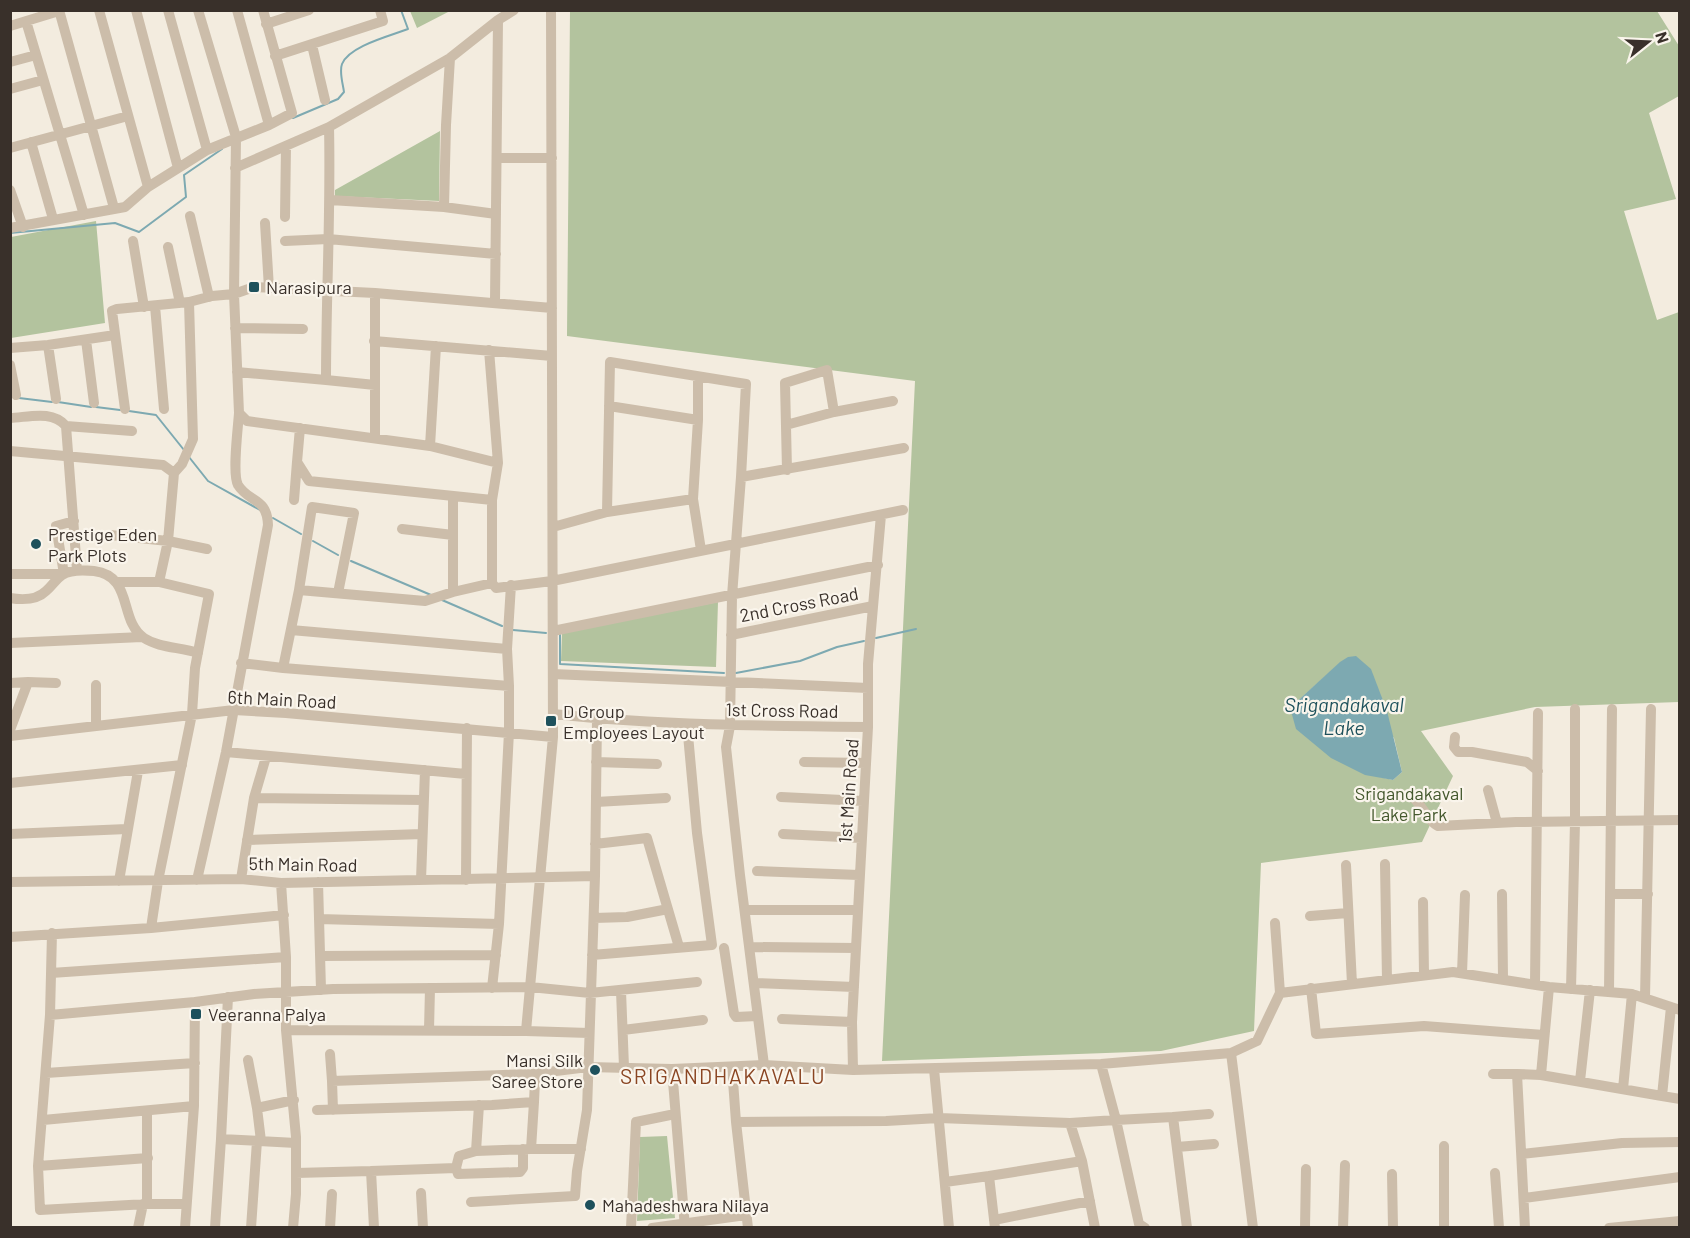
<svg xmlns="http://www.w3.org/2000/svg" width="1690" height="1238" viewBox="0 0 1690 1238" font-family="Barlow,sans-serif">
<rect width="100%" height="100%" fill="#f3ecdf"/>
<path fill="#b3c39e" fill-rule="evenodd" d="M 410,11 L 450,11 L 417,28 Z
M 570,11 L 1657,11 L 1679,46 L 1679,96 L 1649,113 L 1676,199 L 1624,211 L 1657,320 L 1679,312 L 1679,702 L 1535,707 L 1421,731 L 1453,776 L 1422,842 L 1261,863 L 1254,1031 L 1161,1051 L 882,1061 L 915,381 L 567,336 ZM 1340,663 L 1394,738 L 1402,772 L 1393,780 L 1380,777 L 1292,706 Z
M 440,131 L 439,201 L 335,196 L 335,190 Z
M 96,221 L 105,323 L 11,338 L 11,237 Z
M 718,602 L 716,667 L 561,661 L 562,633 Z
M 667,1136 L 675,1218 L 637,1221 L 640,1137 Z"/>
<path fill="#7da9b1" d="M 1356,656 L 1371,669 L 1387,711 L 1402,772 L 1393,780 L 1365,775 L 1331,758 L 1296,729 L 1291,711 L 1292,706 L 1340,662 L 1348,657 Z"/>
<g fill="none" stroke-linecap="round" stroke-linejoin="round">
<path stroke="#7da9b1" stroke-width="2" d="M 293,118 L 338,99 L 344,92 C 343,84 339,72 342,64 C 349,46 390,36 408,29 L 401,10
M 10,233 L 115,223 L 139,232 L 186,197 L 184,175 L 222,149
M 19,398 L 52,402
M 58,402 L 91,407
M 96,407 L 120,410
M 129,411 L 156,415 L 184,450
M 189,457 L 208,481 L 260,510
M 273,518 L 301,534
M 313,541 L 338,555
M 351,561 L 431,595
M 442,600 L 502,626
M 513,630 L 546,633
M 560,635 L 560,664 L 724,673
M 876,638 L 916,629
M 736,673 L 800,661 L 837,647 L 864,641"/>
<path stroke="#ccbdaa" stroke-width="10" d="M 59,10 L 114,208
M 99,10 L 148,187
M 136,10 L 178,168
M 168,10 L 207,150
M 198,10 L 236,137 L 234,294 L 254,287 L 375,293 L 552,308
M 237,10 L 269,125
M 26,21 L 84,215
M 266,24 L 309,10
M 10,26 L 59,11
M 312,45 L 325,100
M 275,56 L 383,21 L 380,10
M 10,62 L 36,55
M 10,89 L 43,80
M 31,142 L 53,219
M 10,148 L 128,116
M 497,158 L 552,158
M 235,168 L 329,127 L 450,58 L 498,20 L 514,10
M 10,190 L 23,227
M 330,200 L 444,207 L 496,214
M 444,207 L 446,125 L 450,58
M 190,216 L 209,297
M 285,217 L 286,146
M 265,223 L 269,288
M 10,228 L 125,207 L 148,187 L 207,150 L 269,125 L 292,113 L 263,10
M 133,241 L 144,307
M 285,241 L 328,239 L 496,254
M 168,247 L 180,303
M 495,302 L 498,20
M 155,306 L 164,409
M 235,328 L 303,329
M 86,340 L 94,403
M 374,341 L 552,356
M 48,345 L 56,399
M 10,348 L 48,345 L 115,335
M 489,350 L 498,463 L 492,500 L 492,583 L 496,588 L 552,581 L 903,510
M 10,365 L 16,395
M 237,372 L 326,380 C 326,295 331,211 329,127
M 698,377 L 698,420 L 693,499 L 701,550
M 326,380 L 375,385 L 375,438
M 375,385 L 375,293
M 609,406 L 698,420
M 125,409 L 112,311 L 117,309 L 189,302 L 212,296 L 234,294 L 239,413 L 247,421 L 430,446 L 498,463
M 10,418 C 30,417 52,410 66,426
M 786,425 L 834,412
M 300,428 L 297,462 L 309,481 L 492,500
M 430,446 L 436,346
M 10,451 L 163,465 L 174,473 L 168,541 L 159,582 L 117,582
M 787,470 L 785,383 L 827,370 L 834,412 L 893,401
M 174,473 L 182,464 L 193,439 L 189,302
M 741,477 L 904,448
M 294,500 L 297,462
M 607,512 L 610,362 L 746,384 L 741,477 L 732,596 L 730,726 L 726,747 L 740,875 L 764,1065
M 553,527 L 607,512 L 693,499
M 402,529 L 453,535
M 110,535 L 168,541 L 207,549
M 77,570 L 66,426 L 132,431
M 10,574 L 64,574 L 56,526 L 74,521
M 299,590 L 312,507 L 354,513 L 338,593
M 453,592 L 453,497
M 10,598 C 22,600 37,600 46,591 C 52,586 56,579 62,575 C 71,569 84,570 94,571 C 134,576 118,620 144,638 C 159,648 181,647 198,653
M 291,630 L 507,649
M 553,631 L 878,565
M 731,635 L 873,606
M 10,643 L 142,637
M 241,663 L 283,668 L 299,590 L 425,601 L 453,592 L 492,583
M 283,668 L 509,686
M 553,674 L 868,688
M 28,682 L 56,683
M 10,683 L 28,682 L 10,730
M 96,685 L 96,726
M 553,714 C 658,725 763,726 868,727
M 10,736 L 234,710 L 286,713 L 553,737
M 1455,737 L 1454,747 L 1458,752 L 1472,752 L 1527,762 L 1538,771
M 226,752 L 466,774
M 596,762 L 657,764
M 804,762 L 866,763
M 10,783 L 182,765
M 1488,790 L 1497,823
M 1412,796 C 1420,803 1430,823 1438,826 L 1516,822 L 1680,820
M 781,797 L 863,801
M 254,798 L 423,800
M 596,802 L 666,798
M 10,834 L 127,829
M 783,834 L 861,838
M 247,840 L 422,834
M 595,844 L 647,838 L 679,947
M 1385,864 L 1387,980
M 1346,865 L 1352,984
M 757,871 L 859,875
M 241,879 L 254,798 L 266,757
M 197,880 L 226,752 L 268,525 C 267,497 249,503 238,485 C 232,474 238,428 239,413
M 421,880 L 425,770
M 466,880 L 467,728
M 119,881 L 138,771
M 10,882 L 241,879 L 281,883 L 595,876
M 318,882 L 321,990
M 281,883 L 286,957 L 286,1030 L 296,1137 L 296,1194 L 293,1228
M 1502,894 L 1503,978
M 1610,894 L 1648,894
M 1423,902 L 1424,975
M 746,910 L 858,910
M 1310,916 L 1348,913
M 594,918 L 627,917 L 668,909
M 319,919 L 499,924
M 1275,923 L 1280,993
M 151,928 L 158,881 L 192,714 L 195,668 L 209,594 L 159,582
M 52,933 L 50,1015 L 38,1166 L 40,1210 L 147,1204 L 186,1204
M 10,937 L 151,928 L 284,915
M 750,947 L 856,948
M 724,948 L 734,1014 L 736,1017 L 757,1016
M 592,955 L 712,945 L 697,833 L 687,724
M 321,956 L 496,955
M 51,973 L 286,957
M 1462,973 L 1465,895
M 755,983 L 854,987
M 1535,984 L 1538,713
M 492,988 L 499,924 L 509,732 L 509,686 L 507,649 L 511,585
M 1311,988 L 1316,1034 L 1424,1026 L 1544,1035
M 1571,989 L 1575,822 L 1575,709
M 621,991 L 624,1067
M 1609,992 L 1612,709
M 1645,998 L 1651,709
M 1671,1007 L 1662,1096 L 1680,1099
M 50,1015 L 195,1002
M 782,1019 L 852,1022
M 286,1030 L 526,1031 L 589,1033
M 429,1030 L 430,988
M 623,1030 L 703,1020
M 526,1031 L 553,737 L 551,10
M 1231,1053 L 1253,1228
M 330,1054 L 332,1081
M 248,1060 L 257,1108
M 732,1067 L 736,1122 L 748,1228
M 672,1069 L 685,1228
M 934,1069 L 949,1228
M 853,1070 L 852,1022 L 868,727 L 868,664 L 881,515
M 46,1073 L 195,1063
M 1493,1074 L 1517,1074
M 1541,1075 L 1662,1096
M 1580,1081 L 1590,990
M 1623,1089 L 1632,994
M 479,1105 L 476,1151 L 531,1149 L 534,1102
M 317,1110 L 492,1105 L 534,1102 L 535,1080 L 532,1074 L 588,1067 L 672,1069 L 764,1065 L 853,1070 L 1101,1064 L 1231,1053 L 1257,1041 L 1280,993 L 1453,972 L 1549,987 L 1632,994 L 1680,1010
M 333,1110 L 332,1081 L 532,1074
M 1173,1117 L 1209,1114
M 43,1120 L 194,1106
M 736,1122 L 886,1121 L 939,1118 L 1070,1123 L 1116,1120 L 1101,1064
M 1070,1123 L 1082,1161
M 221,1139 L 228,997
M 261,1141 L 257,1108 L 294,1100
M 1444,1146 L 1444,1228
M 1177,1147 L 1214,1144
M 531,1149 L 581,1149
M 1522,1154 L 1622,1143 L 1680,1142
M 38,1166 L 148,1158
M 456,1168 L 459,1156 L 476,1151
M 371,1171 L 456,1168 L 458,1174 L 520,1172 L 523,1168 L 523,1149
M 296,1173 L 371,1171 L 374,1228
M 1495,1173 L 1499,1228
M 1392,1174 L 1393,1228
M 945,1182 L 989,1176
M 421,1193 L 423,1228
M 1524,1198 L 1680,1177
M 471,1202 L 575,1196 L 577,1171 L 587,1110 L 595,876 L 597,719
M 147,1204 L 147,1111
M 994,1220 L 1090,1201
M 138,1228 L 143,1204
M 185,1228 L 194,1106 L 195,1002 L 254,994 L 333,989 L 530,987 L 590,993 L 697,982
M 215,1228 L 221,1139 L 296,1143
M 251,1228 L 257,1141
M 330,1228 L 332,1194
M 631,1228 L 636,1122 L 675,1114
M 652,1228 L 746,1215
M 995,1228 L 989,1176 L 1082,1161 L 1095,1228
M 1145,1228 L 1139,1224 L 1116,1120 L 1173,1117 L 1187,1228
M 1305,1228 L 1306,1169
M 1343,1228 L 1345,1165
M 1525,1228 L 1517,1074 L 1541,1075 L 1549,987
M 1609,1228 L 1680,1221"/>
</g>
<g fill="#1e515c" stroke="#faf5ec" stroke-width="2">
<rect x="248" y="281" width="12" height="12" rx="3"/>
<circle cx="36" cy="544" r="6"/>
<rect x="545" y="715" width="12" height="12" rx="3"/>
<rect x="190" y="1008" width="12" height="12" rx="3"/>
<circle cx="595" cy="1070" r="6"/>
<circle cx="590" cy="1205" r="6"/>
</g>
<g text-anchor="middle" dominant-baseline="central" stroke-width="4.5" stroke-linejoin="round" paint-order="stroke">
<g font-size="18" fill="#39302a" stroke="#faf5ec" text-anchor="start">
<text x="266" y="287">Narasipura</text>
<text x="48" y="534">Prestige Eden<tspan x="48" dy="21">Park Plots</tspan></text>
<text x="563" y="711">D Group<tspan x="563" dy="21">Employees Layout</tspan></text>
<text x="208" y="1014">Veeranna Palya</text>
<text x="583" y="1060" text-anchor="end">Mansi Silk<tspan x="583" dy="21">Saree Store</tspan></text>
<text x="602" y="1205">Mahadeshwara Nilaya</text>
</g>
<g font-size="18" fill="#39302a" stroke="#faf5ec">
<text transform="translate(799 604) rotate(-11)">2nd Cross Road</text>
<text transform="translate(282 699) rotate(3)">6th Main Road</text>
<text transform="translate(782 710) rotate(1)">1st Cross Road</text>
<text transform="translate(848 791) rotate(-86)">1st Main Road</text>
<text transform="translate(303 864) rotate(1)">5th Main Road</text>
</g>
<g font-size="18" fill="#44582d" stroke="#faf5ec">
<text x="1409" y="793">Srigandakaval<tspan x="1409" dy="21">Lake Park</tspan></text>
</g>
<g font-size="20" font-style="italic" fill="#1e515c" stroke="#faf5ec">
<text x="1344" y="704">Srigandakaval<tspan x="1344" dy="23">Lake</tspan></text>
</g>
<g font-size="21" letter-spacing="1.5" fill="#8a4522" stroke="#faf5ec">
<text x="723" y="1075">SRIGANDHAKAVALU</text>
</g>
</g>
<rect width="1690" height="1238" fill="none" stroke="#39302a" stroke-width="24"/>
<g transform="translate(1648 42) rotate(72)" stroke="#faf5ec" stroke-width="4.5" paint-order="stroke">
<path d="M0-4.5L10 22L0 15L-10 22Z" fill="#39302a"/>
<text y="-9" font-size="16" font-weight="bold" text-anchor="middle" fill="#39302a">N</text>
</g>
</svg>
